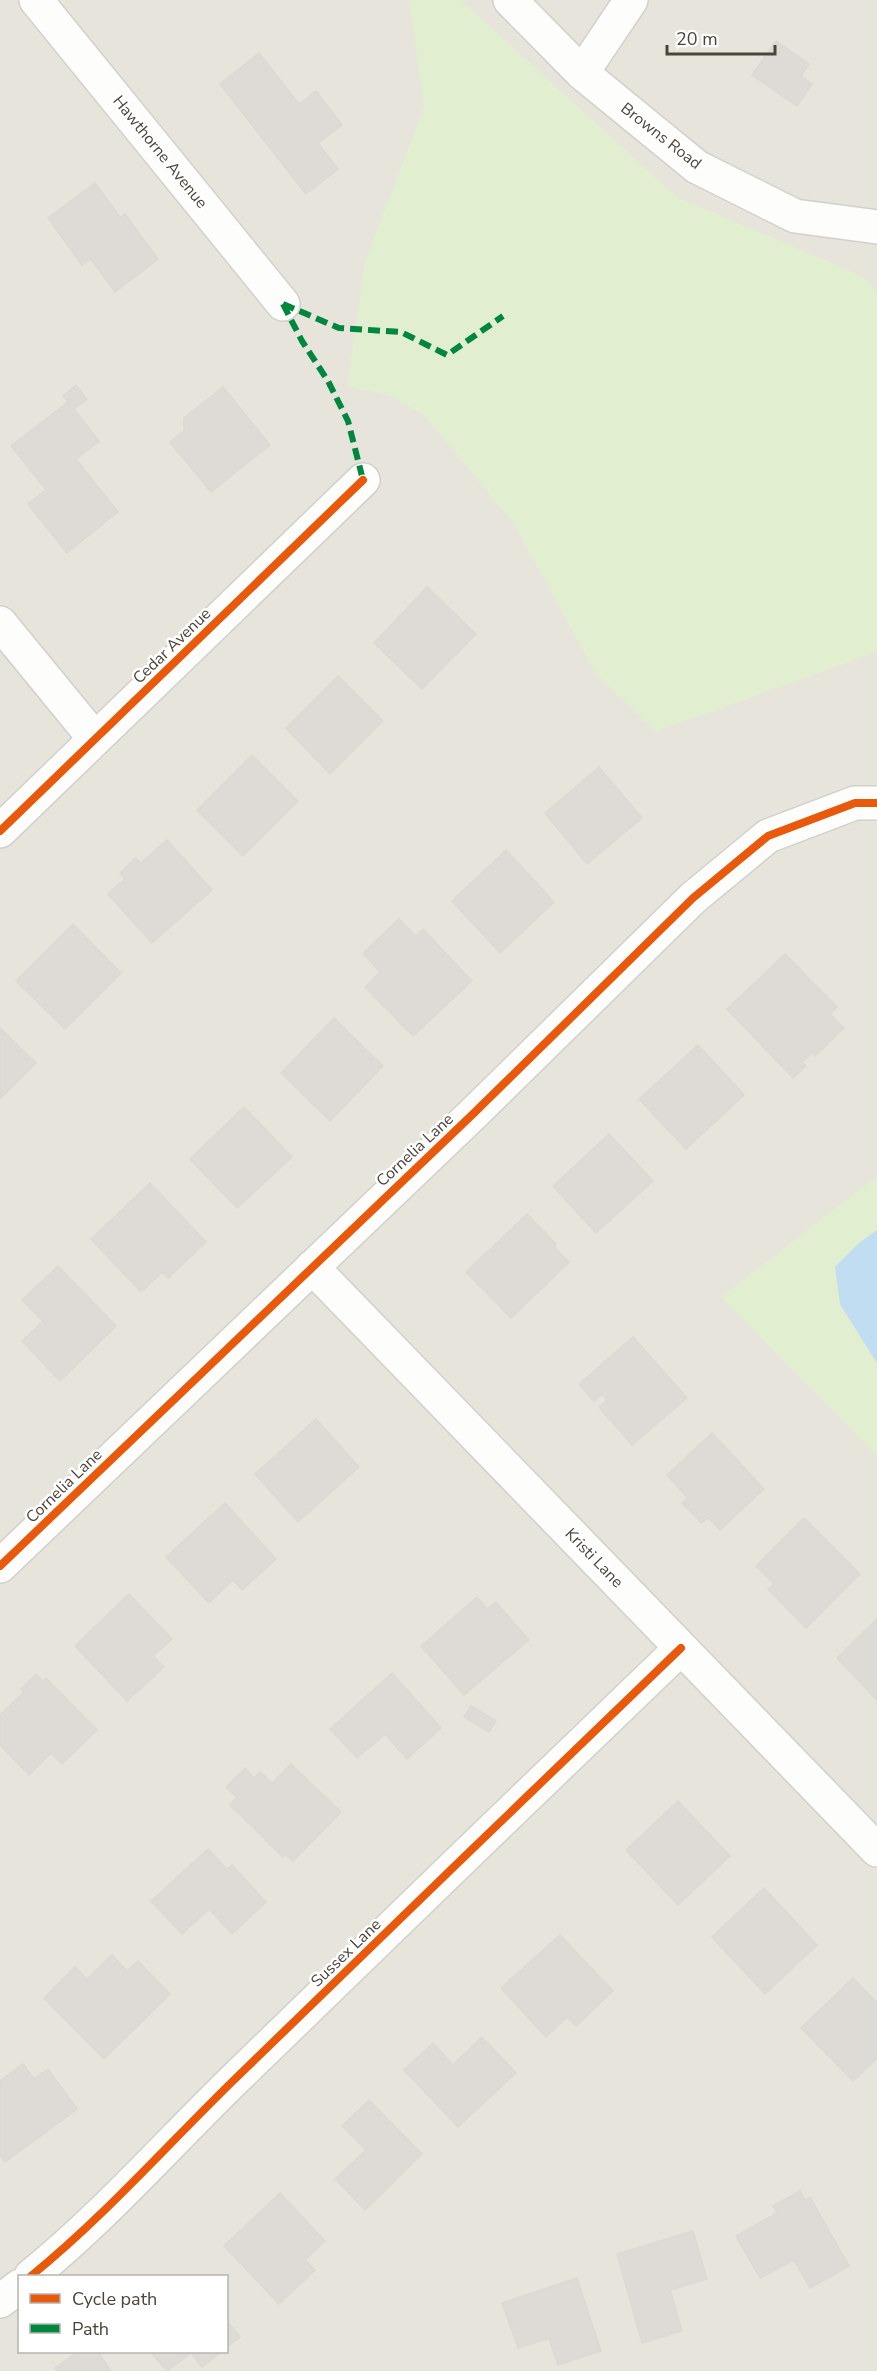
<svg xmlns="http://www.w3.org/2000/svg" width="877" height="2371" viewBox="0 0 877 2371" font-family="'Nunito Sans',sans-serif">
<rect width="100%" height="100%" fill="#f4f2ee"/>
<path fill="#e7e4dc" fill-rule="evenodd" d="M 0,0 L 877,0 L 877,2371 L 0,2371 ZM 20,2276 L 226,2276 L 226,2352 L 20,2352 Z"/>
<path fill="#e1eecf" d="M 409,0 L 461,0 L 677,197 L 862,276 L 877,291 L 877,652 L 655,732 L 596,674 L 513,523 L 424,415 L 390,396 L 347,386 L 365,262 L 424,107 Z
M 877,1176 L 877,1230 L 859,1243 L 840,1305 L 877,1363 L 877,1456 L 721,1297 Z"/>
<path fill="#c0ddf1" d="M 877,1230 L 877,1363 L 840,1304 L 835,1267 L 859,1243 Z"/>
<path fill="#dedbd6" stroke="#dcd9d4" stroke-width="1.5" d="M 776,41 L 809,64 L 801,76 L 812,84 L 797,106 L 752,75 Z
M 259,53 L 299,104 L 316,91 L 342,125 L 318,143 L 338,169 L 306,194 L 220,84 Z
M 95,183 L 120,217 L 125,214 L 158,259 L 115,292 L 91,259 L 82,265 L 48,218 Z
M 76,385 L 87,399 L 74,409 L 99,441 L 76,459 L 118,512 L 67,553 L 28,504 L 46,490 L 11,446 L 68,402 L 63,396 Z
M 223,387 L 270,445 L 211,492 L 170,442 L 184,431 L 184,418 Z
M 427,587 L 476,634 L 422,689 L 374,643 Z
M 338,676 L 383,721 L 330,774 L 286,728 Z
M 252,755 L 298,801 L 243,856 L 197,810 Z
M 599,767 L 642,818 L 587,864 L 545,813 Z
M 167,840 L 212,890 L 152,943 L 108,894 L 125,879 L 120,873 L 136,858 L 141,863 Z
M 506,850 L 554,902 L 500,953 L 452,901 Z
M 399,919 L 416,936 L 423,929 L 472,981 L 413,1036 L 365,987 L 380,972 L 363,953 Z
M 73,924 L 121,973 L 65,1029 L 16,981 Z
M 785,954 L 837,1007 L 830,1014 L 844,1028 L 815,1056 L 812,1053 L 802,1062 L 806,1066 L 793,1078 L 727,1009 Z
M 334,1018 L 383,1066 L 330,1121 L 281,1073 Z
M 0,1028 L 36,1063 L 0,1099 Z
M 698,1045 L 744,1095 L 686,1149 L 639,1099 Z
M 244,1107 L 292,1157 L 237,1208 L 190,1159 Z
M 609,1134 L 653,1181 L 596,1233 L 553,1186 Z
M 150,1183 L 206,1242 L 168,1278 L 162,1272 L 141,1292 L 91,1239 Z
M 527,1214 L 556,1244 L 554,1247 L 569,1262 L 511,1318 L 466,1272 Z
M 58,1266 L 116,1326 L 60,1381 L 22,1341 L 43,1321 L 22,1300 Z
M 633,1337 L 687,1398 L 632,1445 L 599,1407 L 607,1400 L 602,1394 L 594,1401 L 579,1384 Z
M 316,1419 L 359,1467 L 298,1522 L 255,1474 Z
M 712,1433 L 764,1489 L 720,1530 L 708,1517 L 702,1523 L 682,1503 L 688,1498 L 667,1475 Z
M 225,1503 L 276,1559 L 242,1590 L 233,1580 L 209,1603 L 166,1557 Z
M 804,1518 L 860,1574 L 806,1628 L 768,1589 L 774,1584 L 756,1566 Z
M 129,1594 L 172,1639 L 153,1656 L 164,1667 L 127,1701 L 75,1646 Z
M 477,1597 L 487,1609 L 496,1602 L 529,1640 L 464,1695 L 421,1646 Z
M 877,1619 L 877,1700 L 837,1658 Z
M 392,1673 L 441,1728 L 407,1759 L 385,1734 L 357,1758 L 330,1729 Z
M 36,1674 L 43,1681 L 46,1678 L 97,1730 L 62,1764 L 51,1753 L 29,1775 L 0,1745 L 0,1715 L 24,1692 L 21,1689 Z
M 471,1706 L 496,1721 L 489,1732 L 464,1717 Z
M 291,1764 L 341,1812 L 293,1861 L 285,1854 L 283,1857 L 230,1805 L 237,1797 L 226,1787 L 245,1768 L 254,1778 L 260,1772 L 272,1783 Z
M 678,1801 L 730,1856 L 678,1905 L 626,1850 Z
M 208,1849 L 227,1869 L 232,1865 L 266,1902 L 232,1934 L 209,1909 L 182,1934 L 151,1901 Z
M 764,1888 L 817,1945 L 765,1994 L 712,1937 Z
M 560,1935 L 613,1991 L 576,2026 L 567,2017 L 546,2037 L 501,1988 Z
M 112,1955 L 127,1971 L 138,1961 L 170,1994 L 104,2059 L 44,1998 L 75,1967 L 87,1979 Z
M 853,1978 L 877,2003 L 877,2058 L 853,2081 L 801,2028 Z
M 482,2037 L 516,2073 L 458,2127 L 404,2070 L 433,2043 L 453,2065 Z
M 23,2064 L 34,2079 L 48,2069 L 77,2109 L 5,2162 L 0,2155 L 0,2081 Z
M 369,2100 L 422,2154 L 365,2210 L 335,2179 L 366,2150 L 342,2126 Z
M 800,2191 L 805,2200 L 810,2197 L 849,2266 L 810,2288 L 794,2260 L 760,2278 L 736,2236 L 777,2213 L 773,2206 Z
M 280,2193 L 325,2241 L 305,2260 L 315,2270 L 279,2304 L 224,2246 Z
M 693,2231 L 707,2279 L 670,2290 L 682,2331 L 642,2343 L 617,2254 Z
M 577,2278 L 601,2351 L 558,2365 L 549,2338 L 518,2348 L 502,2303 Z
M 226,2320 L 240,2337 L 226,2348 Z
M 78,2352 L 98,2352 L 111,2371 L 57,2371 L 55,2368 Z
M 151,2352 L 221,2352 L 202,2367 L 191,2353 L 167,2371 Z"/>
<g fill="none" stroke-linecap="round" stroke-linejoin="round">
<g stroke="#d2d0cb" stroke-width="36">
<path id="minor" d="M 36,0 L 283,304
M 510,0 L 582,73 L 697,167 L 795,216 L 877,227
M 582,73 L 631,0
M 0,623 L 95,739
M 0,831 L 363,480
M 312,1267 L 877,1850
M 0,1566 L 474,1113 L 693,898 L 768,836 L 855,803 L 877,803
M 31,2276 C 105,2216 168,2144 236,2078 C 384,1934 532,1791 681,1648
M 0,2301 L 20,2286"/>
</g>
<use href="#minor" stroke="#fdfdfc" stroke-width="33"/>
<path stroke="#00873e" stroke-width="6" stroke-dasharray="12 6" stroke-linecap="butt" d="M 283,304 L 339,328 L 401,332 L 447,355 L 503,316
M 283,304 L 302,341 L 328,381 L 348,421 L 363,480"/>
<g stroke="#fff" stroke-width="11">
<path id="cycleway" d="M 0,831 L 363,480
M 0,1566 L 474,1113 L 693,898 L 768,836 L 855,803 L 877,803
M 31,2276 C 105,2216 168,2144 236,2078 C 384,1934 532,1791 681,1648"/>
</g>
<use href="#cycleway" stroke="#e8590c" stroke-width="8"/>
</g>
<g text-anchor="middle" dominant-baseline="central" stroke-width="5" stroke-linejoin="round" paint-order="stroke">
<g font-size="16" fill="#4b4439" stroke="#fff">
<text transform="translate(661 136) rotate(38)">Browns Road</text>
<text transform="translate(160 152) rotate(51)">Hawthorne Avenue</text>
<text transform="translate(172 646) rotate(-44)">Cedar Avenue</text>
<text transform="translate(415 1150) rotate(-43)">Cornelia Lane</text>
<text transform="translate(64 1486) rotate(-44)">Cornelia Lane</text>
<text transform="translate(594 1558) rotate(46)">Kristi Lane</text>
<text transform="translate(346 1953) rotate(-44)">Sussex Lane</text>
</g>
</g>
<rect x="18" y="2275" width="210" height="78" fill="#ffffff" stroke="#b7b4b0" stroke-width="1.5"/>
<rect x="30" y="2294" width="30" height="9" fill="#e8590c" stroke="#b7b4b0" stroke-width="1.5"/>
<text x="72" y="2305" font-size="18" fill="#4b4439">Cycle path</text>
<rect x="30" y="2324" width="30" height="9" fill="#00873e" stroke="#b7b4b0" stroke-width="1.5"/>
<text x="72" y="2335" font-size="18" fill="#4b4439">Path</text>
<path d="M667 45v9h108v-9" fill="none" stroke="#4b4439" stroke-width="3"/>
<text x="676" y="45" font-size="18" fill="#4b4439" stroke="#ffffff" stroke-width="4.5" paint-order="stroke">20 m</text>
</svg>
